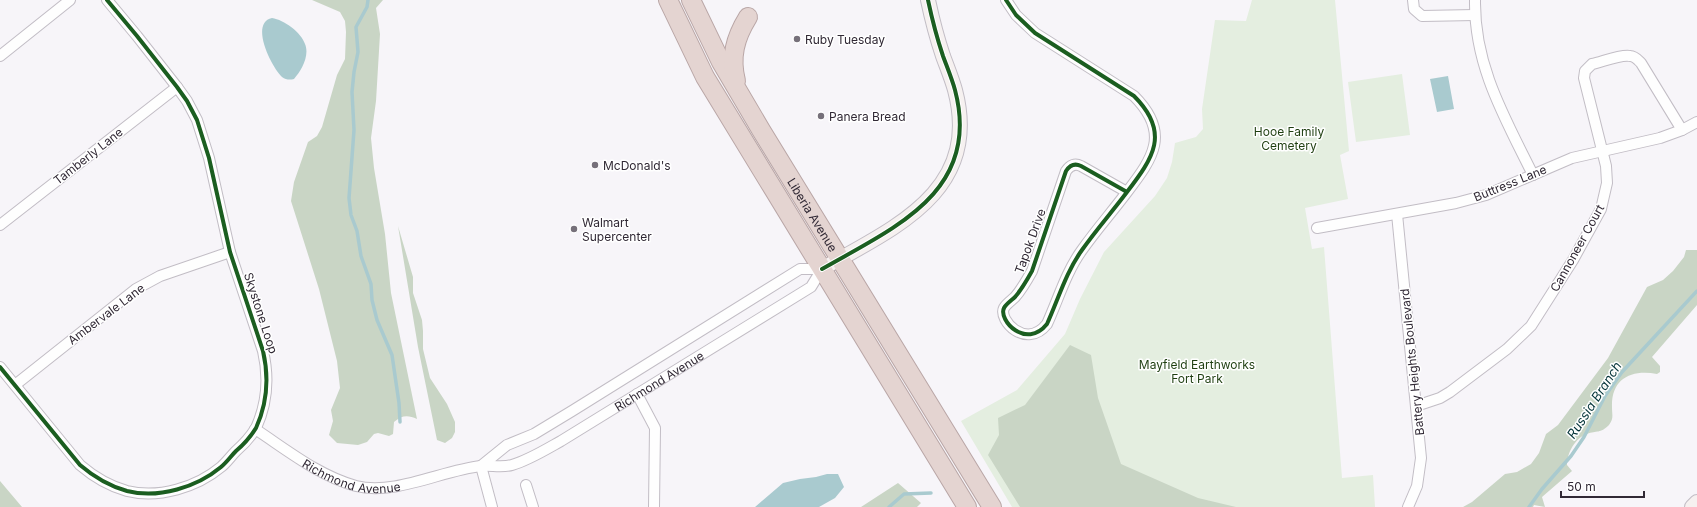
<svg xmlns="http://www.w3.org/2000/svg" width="1697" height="507" viewBox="0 0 1697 507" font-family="Inter,sans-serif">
<rect width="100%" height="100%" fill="#f7f5f9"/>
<path fill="#e4eee0" d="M 1252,0 L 1335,0 L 1349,151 L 1340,155 L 1348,199 L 1305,208 L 1312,249 L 1324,247 L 1342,478 L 1373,475 L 1375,507 L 1012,507 L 961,421 L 1017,390 L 1065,334 L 1080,299 L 1104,252 L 1155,196 L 1167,178 L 1172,162 L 1175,143 L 1196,137 L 1203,129 L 1202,109 L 1215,20 L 1246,21 Z
M 1402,74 L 1410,135 L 1356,142 L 1348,82 Z"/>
<path fill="#c9d5c5" d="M 312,0 L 383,0 L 376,8 L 380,34 L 376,101 L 371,138 L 374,168 L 385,234 L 391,293 L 417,419 C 408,415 402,415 394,422 L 393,434 L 389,436 L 378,433 L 374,434 L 367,442 L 358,445 L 337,443 L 329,435 L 333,421 L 331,410 L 340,388 L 337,361 L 319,289 L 291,201 L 294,182 L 308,142 L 317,136 L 322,127 L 337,75 L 345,59 L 346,32 L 345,21 L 340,12 Z
M 398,226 L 413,277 L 413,293 L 422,320 L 423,331 L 423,349 L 430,378 L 447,404 L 455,422 L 455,432 L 452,438 L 445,443 L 437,440 L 418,347 Z
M 1686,250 L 1697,250 L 1697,305 L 1652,357 L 1660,366 L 1660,372 L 1657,374 C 1631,369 1611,379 1612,407 C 1612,415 1614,418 1609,425 C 1600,434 1597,430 1587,434 C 1575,438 1567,453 1567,465 L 1572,471 L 1542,497 L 1545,507 L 1534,505 L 1533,507 L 1463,507 L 1472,502 L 1505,474 L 1517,472 L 1531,464 L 1539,453 L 1546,434 L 1558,425 L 1608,358 L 1647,287 L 1663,280 L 1673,271 L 1684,257 Z
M 1070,345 L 1091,355 L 1098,398 L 1121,464 L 1198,498 L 1236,507 L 1020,507 L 988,455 L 999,435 L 998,418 L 1025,405 Z
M 0,481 L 22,507 L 0,507 Z
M 898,483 L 921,503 L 917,507 L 861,507 Z"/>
<path fill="#a9cacf" d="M 272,18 C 284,20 301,32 305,44 C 310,56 301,71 294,79 C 290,80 286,80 282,77 C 272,68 249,23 272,18 Z
M 1448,76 L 1454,109 L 1437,112 L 1430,79 Z
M 827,474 L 838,474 L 844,487 L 835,498 L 819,507 L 755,507 L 783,483 L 800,479 L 816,477 Z"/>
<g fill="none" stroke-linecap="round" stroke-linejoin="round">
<path stroke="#a9cacf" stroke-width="3.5" d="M 368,0 L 367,7 L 356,27 L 358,52 L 354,72 L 352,92 L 354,130 L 349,198 L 351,215 L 357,231 L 361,256 L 371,284 L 372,300 L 377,320 L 392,355 L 399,403 L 400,422
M 889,507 L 904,494 L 931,493
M 1529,507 L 1542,489 L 1571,456 L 1584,437 L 1605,396 L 1622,372 L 1697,291"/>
<g stroke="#c2bdc5" stroke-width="12">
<g id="street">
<path d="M 1006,0 L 1016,15 L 1035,33 L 1134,96 C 1171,133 1153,158 1127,192 C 1112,212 1096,230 1082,250 C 1066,272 1058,300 1047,324 C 1026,350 998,320 1004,308 C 1006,304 1012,300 1015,297 C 1022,289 1027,280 1032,271 L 1066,171 C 1070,165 1075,163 1081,166 L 1127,192"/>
<path d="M 1413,0 L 1414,9 L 1422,16 L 1475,15"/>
<path d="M 1475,0 C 1474,66 1505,118 1533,175"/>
<path d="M 0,56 L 70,0"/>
<path d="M 1397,214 L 1421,458 L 1417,486 L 1408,507"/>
<path d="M 0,225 L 177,87"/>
<path d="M 1317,228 L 1456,203 L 1486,195 L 1572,158 L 1660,138 L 1682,130 L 1697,122"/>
<path d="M 0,367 L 80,465 C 94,477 109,486 127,491 C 159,499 197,487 221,467 C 227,462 231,456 236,451 C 243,445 251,436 256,428 C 267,404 269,377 263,351 L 230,252 L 209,158 L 197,120 L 187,101 L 177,87 L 137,36 L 107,0"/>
<path d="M 15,385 L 136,289 L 160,276 L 230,252"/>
<path d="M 637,394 L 655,428 L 654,507"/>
<path d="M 1416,406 L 1440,398 L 1450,392 L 1507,349 L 1531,326 L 1573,260 L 1601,209 L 1607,183 L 1606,166 L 1584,78 L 1585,71 L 1592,64 C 1602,62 1621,54 1630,56 C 1635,56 1638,60 1641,63 L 1682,130"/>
<path id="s1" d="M 255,429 C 287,450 319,476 356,486 C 394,496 443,470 481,466 C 491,465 502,468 512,465 C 529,460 545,450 561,441 L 811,287 L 822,269"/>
<path d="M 481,466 L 507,445 L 534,434 L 572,411 L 800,269 L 822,269"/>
<path d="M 481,466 L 492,507"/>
<path d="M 526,485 L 533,507"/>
</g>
</g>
<g stroke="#c2bdc5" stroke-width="16">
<path id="secondary" d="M 822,269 C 893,228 982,192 955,90 C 952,79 947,67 943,56 C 937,38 932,19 928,0
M 1692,507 L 1697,502"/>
</g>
<g stroke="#b9a6a6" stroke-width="20">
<g id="highway">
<path d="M 668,0 L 705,77 L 967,507"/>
<path id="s2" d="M 691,0 L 721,62 L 761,130 L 992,507"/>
<path d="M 736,81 C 730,57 735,38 748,17"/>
</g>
</g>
<use href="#street" stroke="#fefefe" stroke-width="10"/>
<use href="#secondary" stroke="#f6f1f0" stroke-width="14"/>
<use href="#highway" stroke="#e4d4d1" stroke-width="18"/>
<g stroke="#fff" stroke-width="6">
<path id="cycleway" d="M 1006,0 L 1016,15 L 1035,33 L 1134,96 C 1171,133 1153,158 1127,192 C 1112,212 1096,230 1082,250 C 1066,272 1058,300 1047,324 C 1026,350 998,320 1004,308 C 1006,304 1012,300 1015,297 C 1022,289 1027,280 1032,271 L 1066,171 C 1070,165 1075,163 1081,166 L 1127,192
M 822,269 C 893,228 982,192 955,90 C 952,79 947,67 943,56 C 937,38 932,19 928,0
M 0,367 L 80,465 C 94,477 109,486 127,491 C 159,499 197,487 221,467 C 227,462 231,456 236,451 C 243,445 251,436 256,428 C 267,404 269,377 263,351 L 230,252 L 209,158 L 197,120 L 187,101 L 177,87 L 137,36 L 107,0"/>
</g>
<use href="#cycleway" stroke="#1b5e20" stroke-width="4"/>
</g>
<g fill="#76707a" stroke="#fff" stroke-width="1.5">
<circle cx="797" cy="39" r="4"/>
<circle cx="821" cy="116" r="4"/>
<circle cx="595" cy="165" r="4"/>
<circle cx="574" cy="229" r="4"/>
</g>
<g text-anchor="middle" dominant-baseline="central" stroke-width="3" stroke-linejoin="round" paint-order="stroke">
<g font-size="12" fill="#312935" stroke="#fff" text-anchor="start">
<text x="805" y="39">Ruby Tuesday</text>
<text x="829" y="116">Panera Bread</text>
<text x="603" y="165">McDonald's</text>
<text x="582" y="222">Walmart<tspan x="582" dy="14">Supercenter</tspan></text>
</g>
<g font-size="12" fill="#1f3f11" stroke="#fff">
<text x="1289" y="131">Hooe Family<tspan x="1289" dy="14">Cemetery</tspan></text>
<text x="1197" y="364">Mayfield Earthworks<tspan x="1197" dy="14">Fort Park</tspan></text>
</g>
<g font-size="12" fill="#312935" stroke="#fff">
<text transform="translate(88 156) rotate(-38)">Tamberly Lane</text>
<text transform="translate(1510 183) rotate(-22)">Buttress Lane</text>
<text stroke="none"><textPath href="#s2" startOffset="247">Liberia Avenue</textPath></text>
<text transform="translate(1030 241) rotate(-70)">Tapok Drive</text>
<text transform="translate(1577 248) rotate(-61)">Cannoneer Court</text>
<text transform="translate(261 313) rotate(72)">Skystone Loop</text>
<text transform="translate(106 314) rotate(-37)">Ambervale Lane</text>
<text transform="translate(1412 362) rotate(-96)">Battery Heights Boulevard</text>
<text stroke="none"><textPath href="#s1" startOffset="445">Richmond Avenue</textPath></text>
<text stroke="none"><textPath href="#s1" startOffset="110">Richmond Avenue</textPath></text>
</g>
<g font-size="13" font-style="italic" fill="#043439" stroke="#fff">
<text transform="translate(1594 400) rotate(-57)">Russia Branch</text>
</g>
</g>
<path d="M1561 491v6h83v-6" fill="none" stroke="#312935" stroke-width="2"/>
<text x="1567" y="491" font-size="12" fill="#312935" stroke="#ffffff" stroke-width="3" paint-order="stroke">50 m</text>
</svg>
